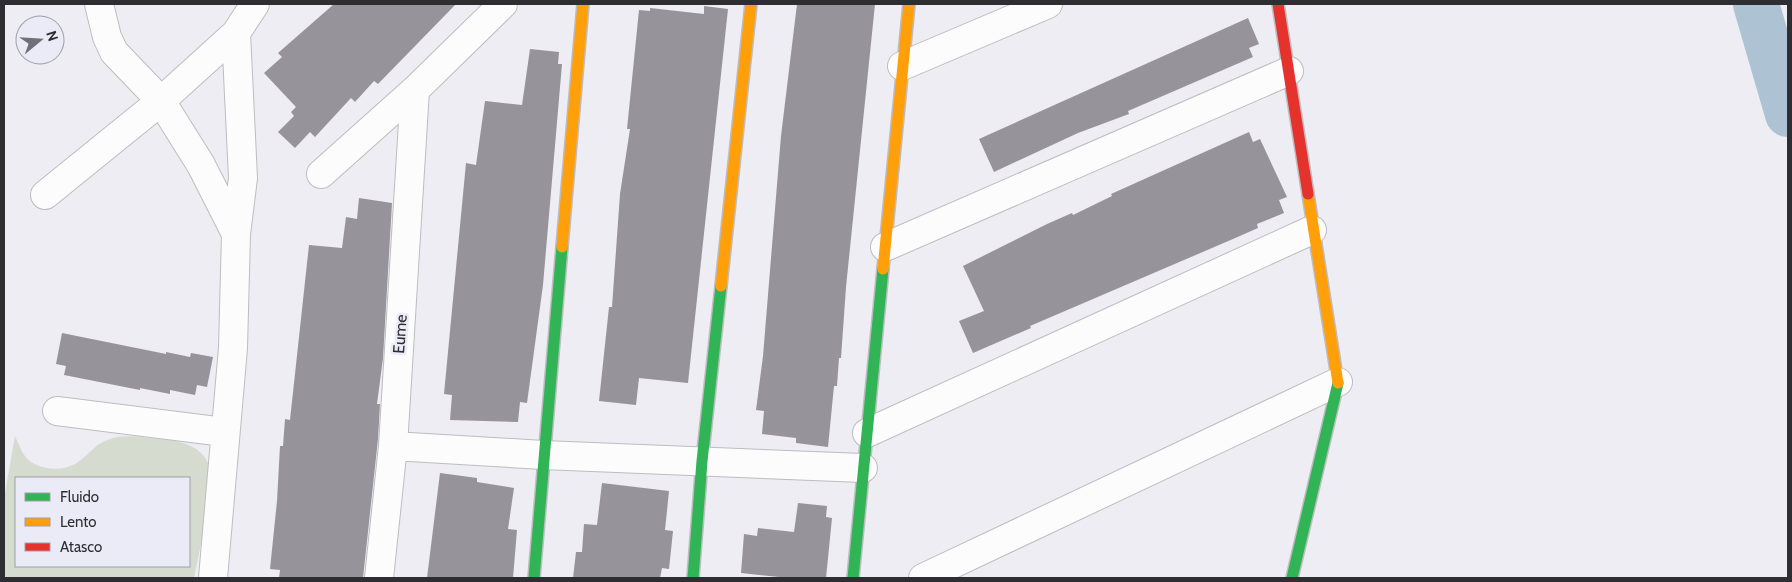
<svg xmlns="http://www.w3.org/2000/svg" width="1792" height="582" viewBox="0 0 1792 582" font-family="Cabin,sans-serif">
<rect width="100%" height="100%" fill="#ededf3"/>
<path fill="#d5dbce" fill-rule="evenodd" d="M 15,436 C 19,445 23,457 31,462 C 43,470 63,471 75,464 C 86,458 93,446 105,441 C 121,433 140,437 157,439 C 176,440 201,444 209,465 C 215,480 198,559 194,578 L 4,578 L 4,499 ZM 16,478 L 189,478 L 189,566 L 16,566 Z"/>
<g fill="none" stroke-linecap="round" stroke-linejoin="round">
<path stroke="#adc2d2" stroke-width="46" d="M 1756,4 L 1788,114"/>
</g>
<path fill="#96939b" d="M 334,4 L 456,4 L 378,84 L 374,81 L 355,102 L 351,98 L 315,137 L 310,132 L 295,148 L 278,132 L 294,116 L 291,112 L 296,107 L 264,73 L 282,57 L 278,53 Z
M 797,4 L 875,4 L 846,287 L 841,358 L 839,358 L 837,386 L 834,386 L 828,447 L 796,443 L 796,438 L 762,434 L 764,411 L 756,410 L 763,356 L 781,136 Z
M 704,6 L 728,9 L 688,383 L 639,378 L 636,405 L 599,401 L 609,307 L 612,307 L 620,194 L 630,129 L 627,129 L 639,10 L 650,11 L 650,8 L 704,14 Z
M 1248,18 L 1259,44 L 1249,48 L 1253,57 L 1128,111 L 1129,114 L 1078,133 L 994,172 L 979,139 Z
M 530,49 L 559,52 L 558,64 L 562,64 L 543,285 L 527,403 L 520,402 L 518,422 L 450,420 L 452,395 L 444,394 L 466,163 L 476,165 L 485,101 L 522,105 Z
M 1249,132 L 1253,142 L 1260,139 L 1287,197 L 1279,200 L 1284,213 L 1257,224 L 1258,228 L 1233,239 L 1030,326 L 1031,328 L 973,353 L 959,321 L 984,311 L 963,266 L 1047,224 L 1072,213 L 1073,215 L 1112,196 L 1111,194 Z
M 359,198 L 392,203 L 383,358 L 377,404 L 380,404 L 378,439 L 363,578 L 279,578 L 280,570 L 270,569 L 277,501 L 280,446 L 283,446 L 285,419 L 290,420 L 309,245 L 342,248 L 346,217 L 357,219 Z
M 62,333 L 166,354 L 166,352 L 190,357 L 191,353 L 213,357 L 207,387 L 197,385 L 195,395 L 170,390 L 170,394 L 140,388 L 140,390 L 64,375 L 66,366 L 56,364 Z
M 440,473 L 477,478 L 477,482 L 514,488 L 508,529 L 517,530 L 513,578 L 427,578 Z
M 602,483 L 669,491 L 665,530 L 673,531 L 669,569 L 662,568 L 660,578 L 573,578 L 576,552 L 582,552 L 584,524 L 597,525 Z
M 798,503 L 827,506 L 826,517 L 832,518 L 826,578 L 789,578 L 741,573 L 744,534 L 757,536 L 758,528 L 794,532 Z"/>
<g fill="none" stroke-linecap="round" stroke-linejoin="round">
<g stroke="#bdbdc1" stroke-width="30">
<path id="street" d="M 99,4 L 107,37 L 114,52 L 161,101 L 201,165 L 236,234
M 902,66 L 1048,4
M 321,174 L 415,90 L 503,4
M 45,195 L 161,101 L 236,33 L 255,4
M 885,247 L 1289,71
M 57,411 L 224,432
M 867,433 L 1312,230
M 393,446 L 543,455 L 863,468
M 213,578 L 233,348 L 236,234 L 243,178 L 236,33
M 379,578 L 393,446 L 415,90
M 923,578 L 1338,382"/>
</g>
<g stroke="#bdbdc1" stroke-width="14">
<path id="fast" d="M 534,578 L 562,247
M 693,578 L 702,461 L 721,286
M 853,578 L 883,269
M 1292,578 L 1338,383"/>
</g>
<g stroke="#bdbdc1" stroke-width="14">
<path id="slow" d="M 1308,194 L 1338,383
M 562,247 L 583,4
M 883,269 L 909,4
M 721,286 L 751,4"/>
</g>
<g stroke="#bdbdc1" stroke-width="14">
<path id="jam" d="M 1278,4 L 1308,194"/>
</g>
<use href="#street" stroke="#fcfcfd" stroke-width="28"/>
<use href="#fast" stroke="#30b455" stroke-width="11"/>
<use href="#slow" stroke="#ff9f0a" stroke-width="11"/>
<use href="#jam" stroke="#e5322d" stroke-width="11"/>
</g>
<g text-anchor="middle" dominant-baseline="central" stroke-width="5" stroke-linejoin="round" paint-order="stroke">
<g font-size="16" fill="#2d2d32" stroke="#eaebf6">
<text transform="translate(400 334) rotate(-86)">Eume</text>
</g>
</g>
<rect width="1792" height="582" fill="none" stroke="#2d2d32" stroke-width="10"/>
<rect x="15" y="477" width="175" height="90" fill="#eaebf6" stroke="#9e9fa8"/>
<rect x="25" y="493" width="25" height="8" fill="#30b455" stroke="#9e9fa8"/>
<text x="60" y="502" font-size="15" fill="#2d2d32">Fluido</text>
<rect x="25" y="518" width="25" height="8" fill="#ff9f0a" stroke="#9e9fa8"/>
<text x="60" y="527" font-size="15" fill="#2d2d32">Lento</text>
<rect x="25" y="543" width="25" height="8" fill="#e5322d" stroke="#9e9fa8"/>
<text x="60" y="552" font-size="15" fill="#2d2d32">Atasco</text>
<g transform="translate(40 40) rotate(72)"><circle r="24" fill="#eaebf6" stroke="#9e9fa8"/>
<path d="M0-4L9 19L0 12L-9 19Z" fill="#707076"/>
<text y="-8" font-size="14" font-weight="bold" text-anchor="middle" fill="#2d2d32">N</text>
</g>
</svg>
